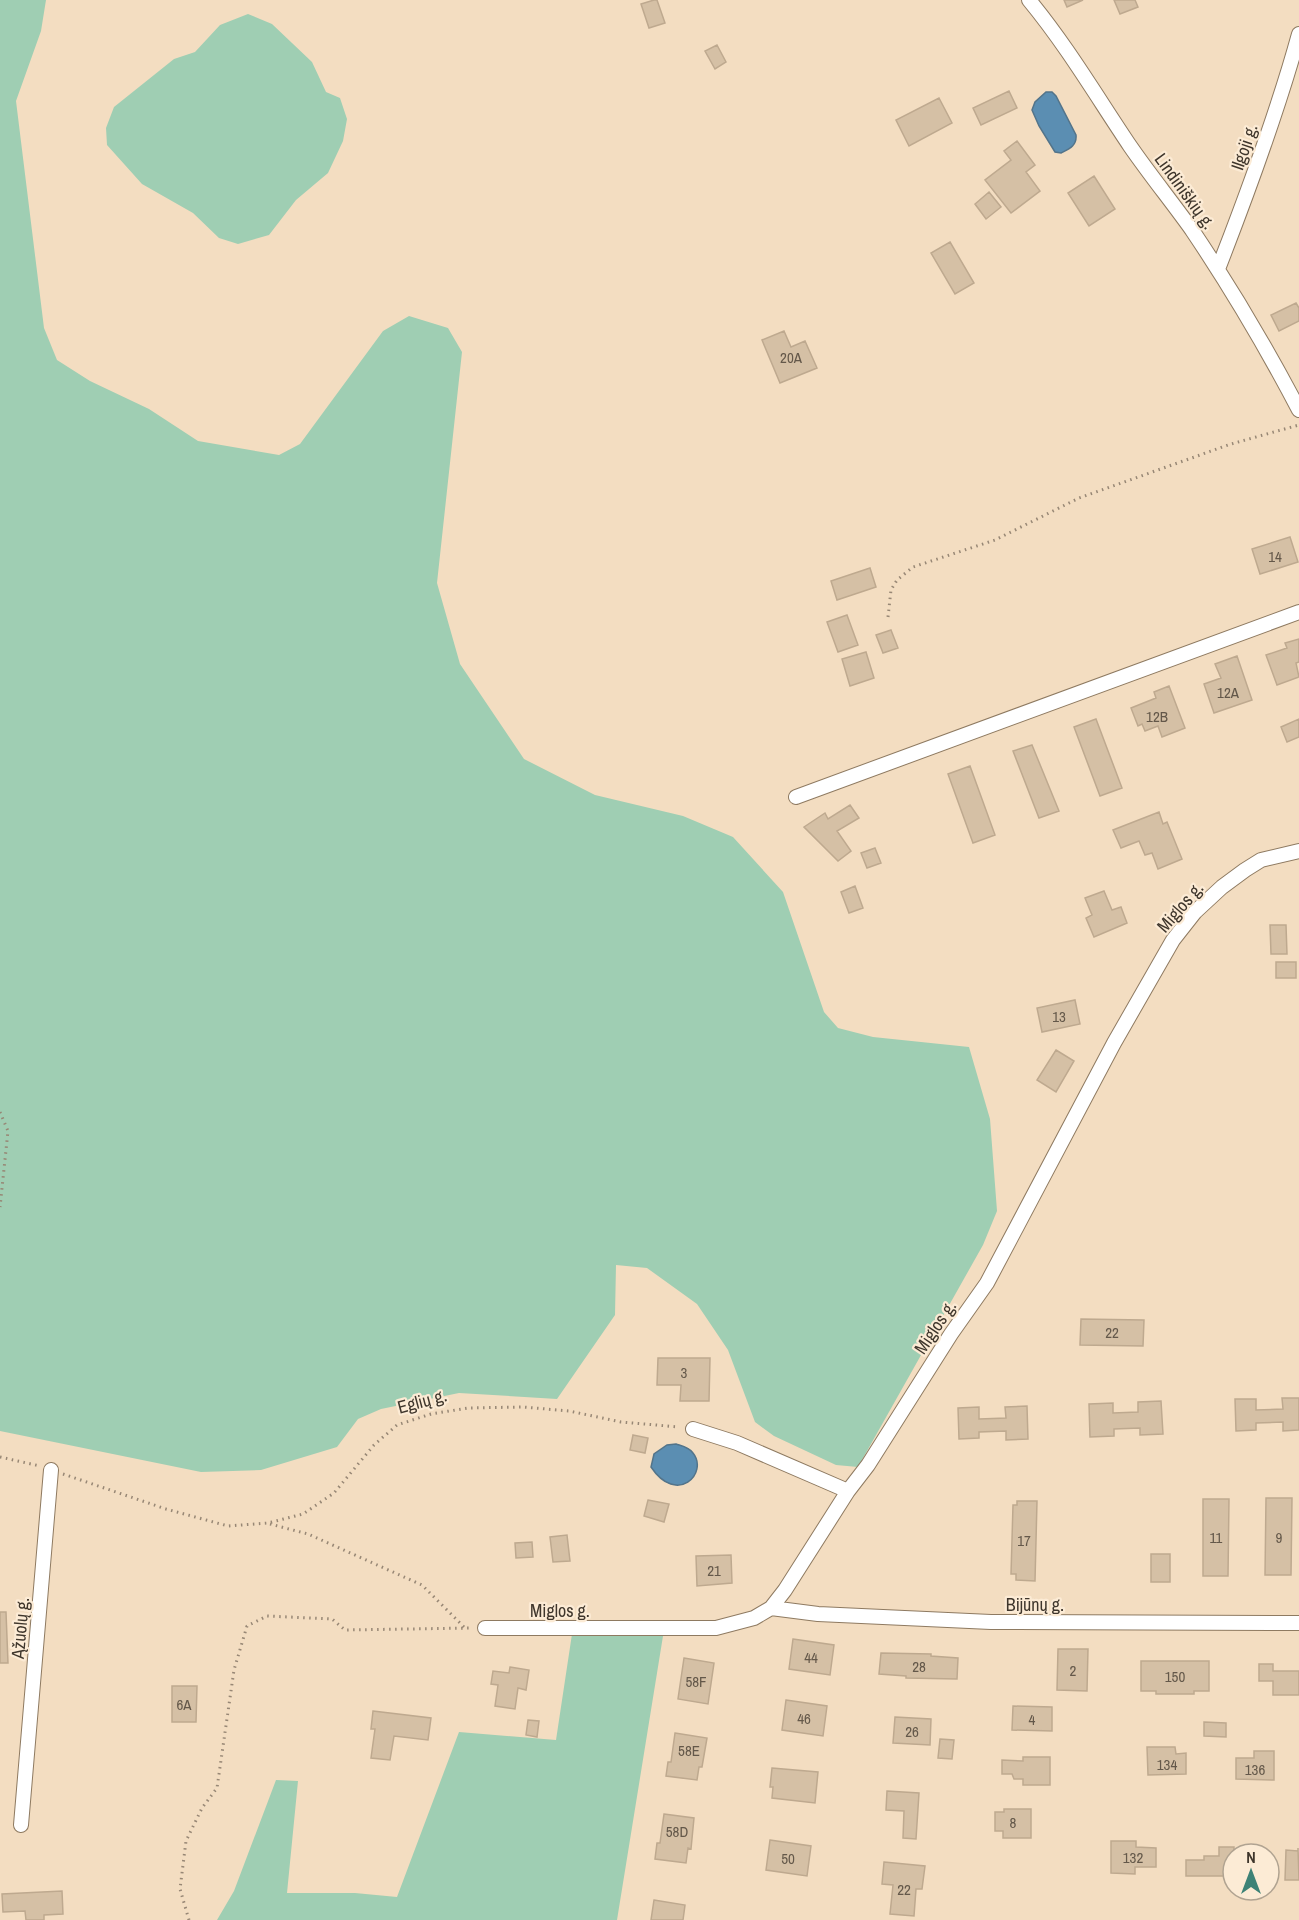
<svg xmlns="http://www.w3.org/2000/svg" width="1299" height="1920" viewBox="0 0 1299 1920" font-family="'Archivo Narrow',sans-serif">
<rect width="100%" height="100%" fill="#f3ddc1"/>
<path fill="#9fceb3" d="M 0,0 L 46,0 L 41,31 L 16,101 L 44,328 L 57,360 L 90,381 L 149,409 L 198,441 L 279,455 L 300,444 L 383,331 L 409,316 L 448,328 L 462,352 L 437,583 L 460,664 L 524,759 L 595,795 L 683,816 L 733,837 L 783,892 L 824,1012 L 838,1028 L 873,1037 L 969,1047 L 990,1119 L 997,1211 L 983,1245 L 858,1467 L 836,1465 L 774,1436 L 755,1422 L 728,1350 L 697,1304 L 647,1268 L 616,1265 L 615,1315 L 557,1399 L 459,1393 L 381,1409 L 358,1419 L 337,1447 L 261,1470 L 201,1472 L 0,1431 Z
M 248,14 L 272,24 L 312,62 L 326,92 L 340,98 L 347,119 L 343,141 L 328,173 L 296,200 L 269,235 L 238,244 L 219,238 L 193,213 L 142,184 L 107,145 L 106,128 L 114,107 L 174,59 L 195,52 L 220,25 Z
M 572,1634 L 663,1636 L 617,1920 L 217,1920 L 234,1891 L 276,1780 L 298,1781 L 287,1893 L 355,1893 L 397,1897 L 459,1732 L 556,1740 Z"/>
<path fill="#5b8eb2" stroke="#53748a" stroke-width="1.5" d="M 1046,92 L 1052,92 L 1056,96 L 1076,135 C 1077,146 1069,149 1061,153 L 1055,152 L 1039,126 L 1032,110 L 1035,102 Z
M 676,1444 C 682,1446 689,1447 693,1453 C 709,1473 677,1506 651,1467 L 654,1454 L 667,1445 Z"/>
<path fill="#d5c0a5" stroke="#bea98f" stroke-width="1.5" d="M 654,0 L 657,0 L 665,23 L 649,28 L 641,4 Z
M 1064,0 L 1083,0 L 1067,7 Z
M 1114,0 L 1135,0 L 1138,7 L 1120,14 Z
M 717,45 L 726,62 L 715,69 L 705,51 Z
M 1009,91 L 1017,108 L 981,125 L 973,108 Z
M 939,98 L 952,123 L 909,146 L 896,120 Z
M 1017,141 L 1035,165 L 1026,172 L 1040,191 L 1011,213 L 985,180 L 1011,160 L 1004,151 Z
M 1094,176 L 1115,209 L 1089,226 L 1068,193 Z
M 989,192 L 1001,207 L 986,219 L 975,204 Z
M 950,242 L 974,283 L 955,294 L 931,253 Z
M 1296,303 L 1299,308 L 1299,321 L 1279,331 L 1271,315 Z
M 784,331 L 791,347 L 805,341 L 817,368 L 780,383 L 762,340 Z
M 1290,537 L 1298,562 L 1260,574 L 1252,549 Z
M 870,568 L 876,587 L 837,600 L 831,581 Z
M 847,615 L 858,645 L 838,652 L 827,622 Z
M 891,630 L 898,648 L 883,653 L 876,635 Z
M 1299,639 L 1299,662 L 1296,663 L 1299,677 L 1277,685 L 1266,655 L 1287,648 L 1285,643 Z
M 866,652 L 874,678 L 850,686 L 842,659 Z
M 1237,656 L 1252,700 L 1214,713 L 1204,684 L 1221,678 L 1215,664 Z
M 1169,686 L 1185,728 L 1162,737 L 1158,726 L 1145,731 L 1142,724 L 1138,726 L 1131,708 L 1156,698 L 1154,692 Z
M 1096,719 L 1122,788 L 1100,796 L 1074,727 Z
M 1299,719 L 1299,737 L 1287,742 L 1281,727 Z
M 1032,745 L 1059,811 L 1039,818 L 1013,751 Z
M 970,766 L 995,835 L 973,843 L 948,774 Z
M 850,805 L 859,818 L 837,831 L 851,851 L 838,861 L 804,827 L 825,813 L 828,819 Z
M 1159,812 L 1163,824 L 1167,822 L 1182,859 L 1158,869 L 1152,853 L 1145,855 L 1139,841 L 1121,848 L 1113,830 Z
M 875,848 L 881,863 L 867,868 L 861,853 Z
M 855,886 L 863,908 L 849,913 L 841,892 Z
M 1104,891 L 1112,910 L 1121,907 L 1127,923 L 1094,937 L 1086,918 L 1092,915 L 1085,898 Z
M 1270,925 L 1286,925 L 1287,954 L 1271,954 Z
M 1276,962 L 1296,962 L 1296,978 L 1276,978 Z
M 1075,1000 L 1080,1024 L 1042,1032 L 1037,1008 Z
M 1056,1050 L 1074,1061 L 1056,1092 L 1037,1080 Z
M 1081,1319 L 1144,1320 L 1143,1346 L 1080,1345 Z
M 658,1358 L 710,1358 L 709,1401 L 680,1401 L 681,1385 L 657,1385 Z
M 1282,1398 L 1299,1398 L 1299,1430 L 1283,1431 L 1283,1422 L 1256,1423 L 1256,1430 L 1236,1431 L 1235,1399 L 1256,1399 L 1256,1410 L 1283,1409 Z
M 1161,1401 L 1163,1434 L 1140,1435 L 1140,1428 L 1114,1429 L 1114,1436 L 1090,1437 L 1089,1404 L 1113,1403 L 1113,1413 L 1138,1412 L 1138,1402 Z
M 1027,1406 L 1028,1439 L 1006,1440 L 1006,1431 L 979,1432 L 979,1438 L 959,1439 L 958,1408 L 979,1407 L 979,1419 L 1006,1418 L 1005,1407 Z
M 633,1435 L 648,1438 L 645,1453 L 630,1450 Z
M 1266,1498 L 1292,1498 L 1291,1575 L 1265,1575 Z
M 1203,1499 L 1229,1499 L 1228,1576 L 1203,1576 Z
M 648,1500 L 669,1504 L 664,1522 L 644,1516 Z
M 1017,1501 L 1037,1501 L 1035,1581 L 1016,1580 L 1016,1574 L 1011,1574 L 1013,1505 L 1017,1505 Z
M 567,1535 L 570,1561 L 553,1562 L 550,1537 Z
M 532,1542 L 533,1557 L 516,1558 L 515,1543 Z
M 1151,1554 L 1170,1554 L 1170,1582 L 1151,1582 Z
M 731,1555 L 732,1583 L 697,1586 L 696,1556 Z
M 0,1612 L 6,1612 L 8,1663 L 0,1663 Z
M 793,1639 L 834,1645 L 830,1675 L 789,1669 Z
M 1058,1649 L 1088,1649 L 1087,1691 L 1057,1690 Z
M 881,1653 L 931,1654 L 931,1656 L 958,1658 L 957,1679 L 906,1678 L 906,1676 L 879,1674 Z
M 684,1658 L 714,1663 L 708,1704 L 678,1699 Z
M 1141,1661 L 1209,1661 L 1209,1691 L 1194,1691 L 1194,1694 L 1156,1694 L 1156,1691 L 1141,1691 Z
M 1259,1664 L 1273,1664 L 1273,1671 L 1299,1671 L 1299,1695 L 1273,1695 L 1273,1681 L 1259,1681 Z
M 510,1667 L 529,1670 L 526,1690 L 518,1688 L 515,1709 L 495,1706 L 498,1685 L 491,1684 L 493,1671 L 509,1673 Z
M 172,1686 L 197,1686 L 196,1722 L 172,1722 Z
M 786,1700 L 827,1706 L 823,1736 L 782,1730 Z
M 1013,1706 L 1052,1707 L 1052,1731 L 1012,1730 Z
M 373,1711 L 431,1718 L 428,1740 L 394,1736 L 390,1760 L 371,1758 L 375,1729 L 371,1729 Z
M 895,1717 L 931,1719 L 930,1745 L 893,1743 Z
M 528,1720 L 539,1721 L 537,1737 L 526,1735 Z
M 1204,1722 L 1226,1723 L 1226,1737 L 1204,1736 Z
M 675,1733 L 707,1738 L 702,1767 L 699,1767 L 697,1780 L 666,1776 L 668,1762 L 671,1762 Z
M 940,1739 L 954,1740 L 952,1759 L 938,1758 Z
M 1147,1747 L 1175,1747 L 1176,1754 L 1186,1753 L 1186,1774 L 1148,1775 Z
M 1254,1751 L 1274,1751 L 1274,1780 L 1236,1779 L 1236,1758 L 1254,1758 Z
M 1023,1757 L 1050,1757 L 1050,1785 L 1023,1785 L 1023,1779 L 1014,1779 L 1012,1774 L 1002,1774 L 1002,1760 L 1023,1761 Z
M 772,1768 L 818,1772 L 815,1803 L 772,1798 L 773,1787 L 770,1787 Z
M 887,1791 L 919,1793 L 916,1839 L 903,1838 L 904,1811 L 886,1810 Z
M 1004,1809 L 1031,1809 L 1031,1838 L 1003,1838 L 1003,1831 L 995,1831 L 995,1812 L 1004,1812 Z
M 664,1814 L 694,1818 L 691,1849 L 688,1848 L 686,1863 L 655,1859 L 657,1843 L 660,1843 Z
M 770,1840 L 811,1846 L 807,1876 L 766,1870 Z
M 1111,1841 L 1136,1841 L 1136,1847 L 1156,1848 L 1156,1867 L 1135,1867 L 1135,1874 L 1111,1873 Z
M 1219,1847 L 1234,1847 L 1233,1876 L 1186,1876 L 1186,1860 L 1204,1860 L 1204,1856 L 1219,1856 Z
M 1298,1848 L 1299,1880 L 1285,1880 L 1286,1850 L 1298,1851 Z
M 884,1862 L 925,1866 L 922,1889 L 916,1889 L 914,1916 L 890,1914 L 893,1885 L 882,1884 Z
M 62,1891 L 63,1914 L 44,1915 L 44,1920 L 26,1920 L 25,1911 L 3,1912 L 2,1894 Z
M 654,1900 L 685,1905 L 683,1920 L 651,1920 Z"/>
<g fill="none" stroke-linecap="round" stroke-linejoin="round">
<g stroke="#8e7a61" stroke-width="16">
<path id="street" d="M 1029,0 C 1067,46 1097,97 1130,146 C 1150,175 1172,202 1192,230 C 1231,288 1267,349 1299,410
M 1218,269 C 1248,192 1277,114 1299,34
M 796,797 L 1299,612
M 693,1429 L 737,1443 L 848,1491
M 771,1608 L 818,1614 L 991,1622 L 1299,1623
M 485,1628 L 716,1628 L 754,1618 L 771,1608 L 785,1590 L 848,1491 L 868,1465 L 951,1334 L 987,1283 L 1114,1043 L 1173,940 L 1195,912 L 1222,887 L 1245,870 L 1261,860 L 1299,851
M 21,1825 L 51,1470"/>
</g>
<path stroke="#978775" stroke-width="3" stroke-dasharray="1.5 4.5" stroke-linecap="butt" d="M 888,617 L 891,590 L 897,580 L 913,567 L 995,540 L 1079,498 L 1231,444 L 1299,425
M 0,1112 L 8,1131 L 0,1207
M 0,1457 L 40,1466
M 63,1474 L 166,1509 L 228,1526 L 268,1523 L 303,1514 L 334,1493 L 374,1445 L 397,1425 L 431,1414 L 468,1408 L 523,1407 L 569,1411 L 621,1422 L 679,1427
M 270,1524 L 308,1534 L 422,1585 L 465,1628
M 189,1920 L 180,1889 L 186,1841 L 202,1808 L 217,1788 L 234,1670 L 247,1626 L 267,1616 L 332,1619 L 345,1630 L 471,1628"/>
<use href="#street" stroke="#fff" stroke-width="14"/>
</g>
<g text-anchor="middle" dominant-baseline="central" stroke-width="4.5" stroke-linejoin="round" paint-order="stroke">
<g font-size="15" fill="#64584a">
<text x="791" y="357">20A</text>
<text x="1275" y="556">14</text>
<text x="1228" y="692">12A</text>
<text x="1157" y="716">12B</text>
<text x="1059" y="1016">13</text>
<text x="1112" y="1332">22</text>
<text x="684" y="1372">3</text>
<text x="1216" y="1537">11</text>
<text x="1279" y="1537">9</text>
<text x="1024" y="1540">17</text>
<text x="714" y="1570">21</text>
<text x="811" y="1657">44</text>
<text x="919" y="1666">28</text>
<text x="1073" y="1670">2</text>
<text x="1175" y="1676">150</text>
<text x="696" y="1681">58F</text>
<text x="184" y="1704">6A</text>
<text x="804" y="1718">46</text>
<text x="1032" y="1719">4</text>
<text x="912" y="1731">26</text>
<text x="689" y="1750">58E</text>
<text x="1167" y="1764">134</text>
<text x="1255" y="1769">136</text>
<text x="1013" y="1822">8</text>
<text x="677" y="1831">58D</text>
<text x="1133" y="1857">132</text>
<text x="788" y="1858">50</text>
<text x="904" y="1889">22</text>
</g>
<g font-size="18" fill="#3f362c" stroke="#fcebd5">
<text transform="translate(1244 147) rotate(-71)">Ilgoji g.</text>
<text transform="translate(1185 191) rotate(54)">Lindiniškių g.</text>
<text transform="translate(1180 907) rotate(-49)">Miglos g.</text>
<text transform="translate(935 1327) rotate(-56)">Miglos g.</text>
<text transform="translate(422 1401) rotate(-15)">Eglių g.</text>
<text x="1035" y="1604">Bijūnų g.</text>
<text x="560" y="1610">Miglos g.</text>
<text transform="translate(20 1628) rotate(-85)">Ąžuolų g.</text>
</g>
</g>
<g transform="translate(1251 1872)"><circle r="28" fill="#fcebd5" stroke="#b0a391" stroke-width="1.5"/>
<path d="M0-4.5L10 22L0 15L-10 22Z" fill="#3d8276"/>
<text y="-9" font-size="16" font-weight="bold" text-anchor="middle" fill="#3f362c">N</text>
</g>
</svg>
